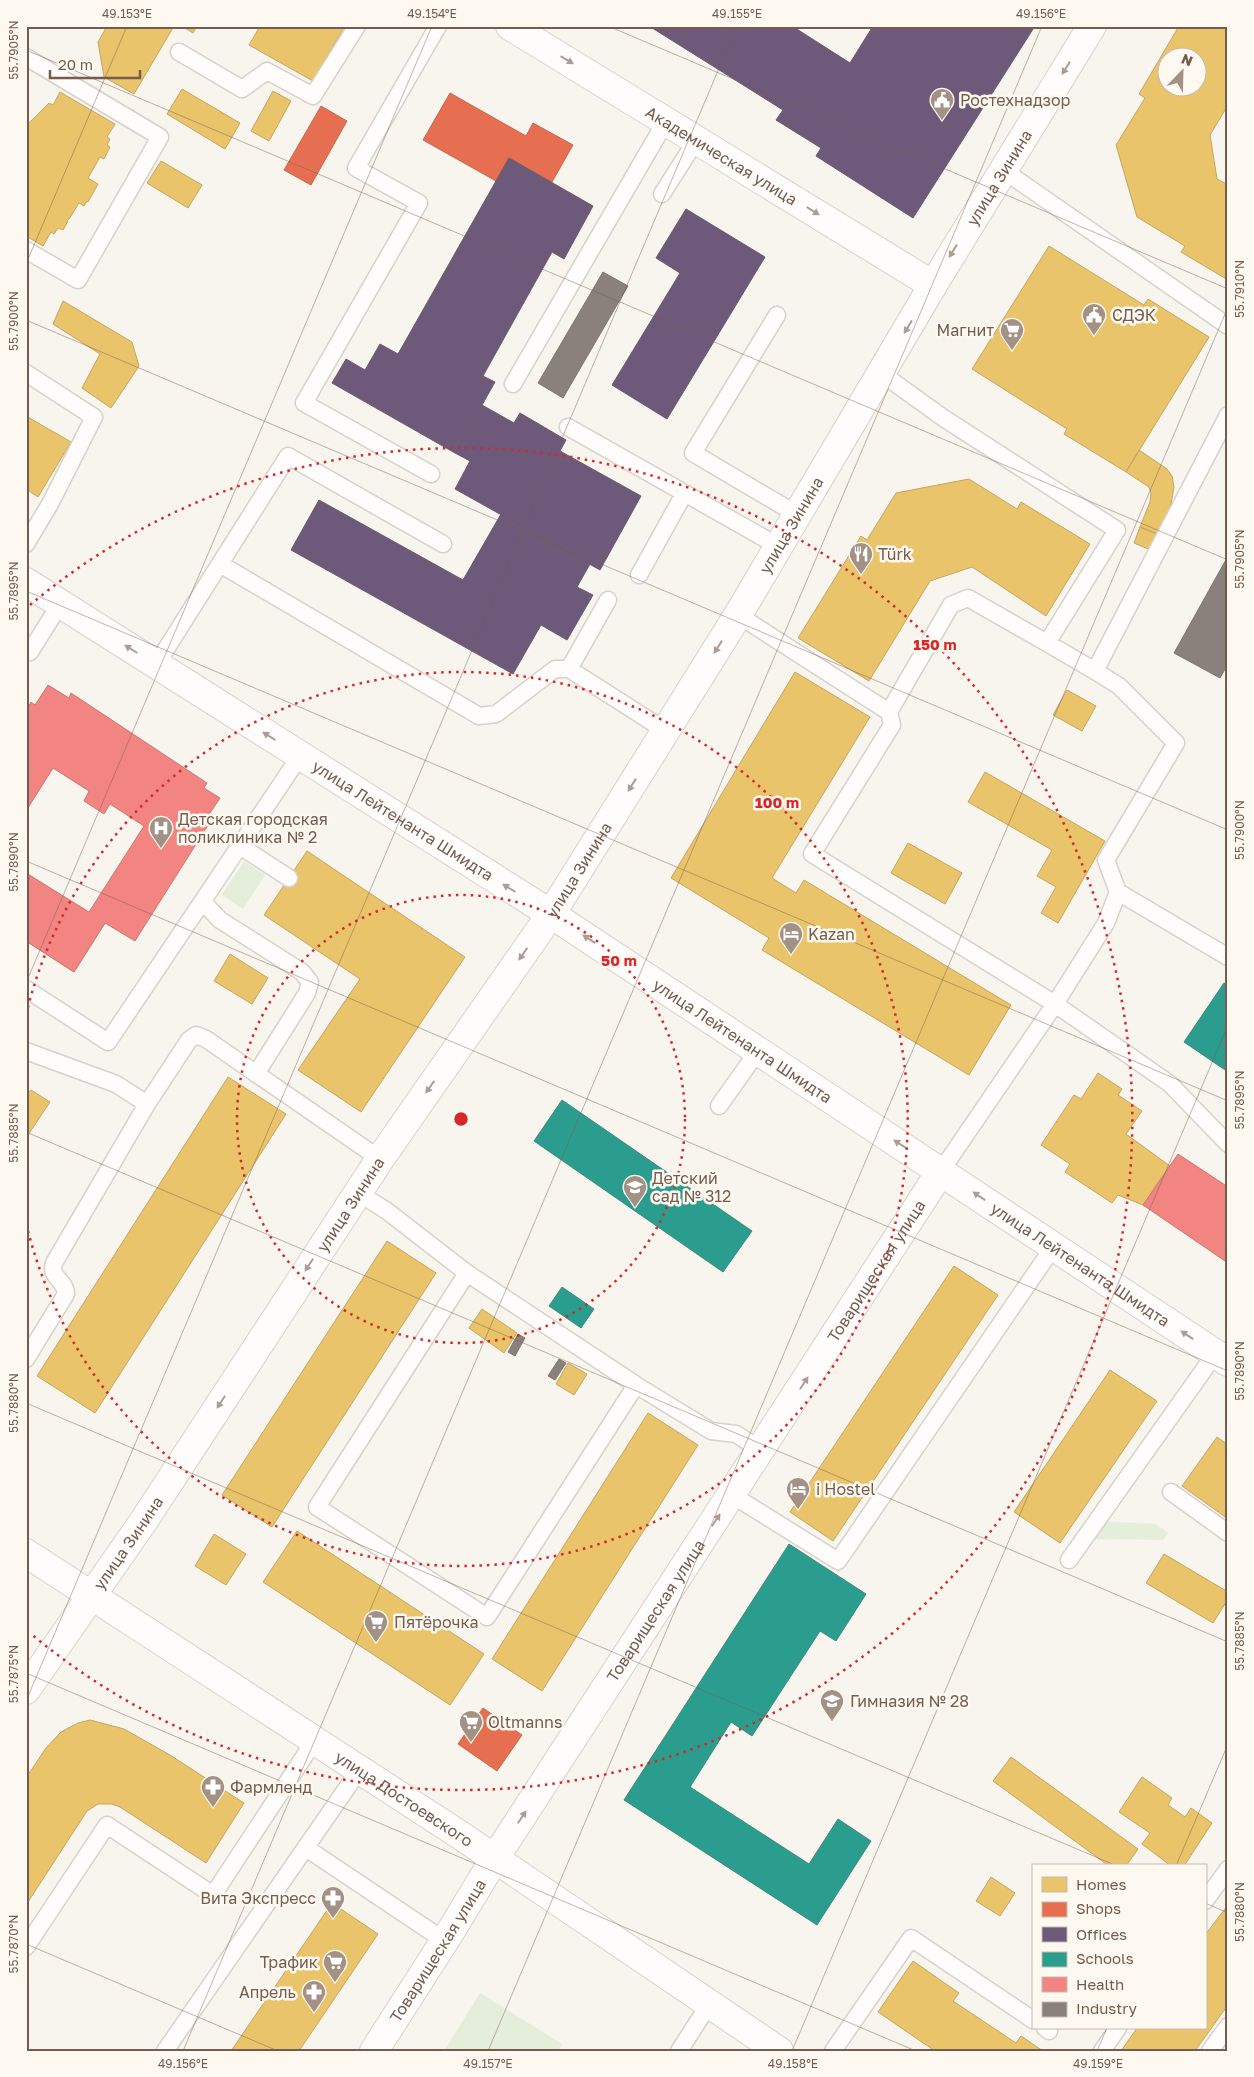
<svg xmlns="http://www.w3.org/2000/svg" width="1254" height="2077" viewBox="0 0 1254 2077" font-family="'Golos Text',sans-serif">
<rect width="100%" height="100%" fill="#f8f4ee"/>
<path fill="#e5eeda" d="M 244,861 L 265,875 L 243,909 L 222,895 Z
M 1103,1521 L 1155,1524 L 1168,1533 L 1163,1540 L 1092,1539 Z
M 480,1993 L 562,2044 L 558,2051 L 444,2051 Z"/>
<path fill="#e9c46a" stroke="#c6a562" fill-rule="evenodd" d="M 107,26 L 174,26 L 134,94 L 104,77 L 98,42 Z
M 182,26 L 197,26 L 193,33 Z
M 256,26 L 338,26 L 343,29 L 313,81 L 249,45 L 259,28 Z
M 1179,26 L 1228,26 L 1228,105 L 1210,135 L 1217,179 L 1228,185 L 1228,280 L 1181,252 L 1185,246 L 1137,217 L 1116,145 L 1145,98 L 1139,94 ZM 1166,58 L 1196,58 L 1196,88 L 1166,88 Z
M 182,89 L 240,123 L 225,149 L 167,114 Z
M 273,91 L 291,101 L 269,141 L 251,131 Z
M 60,92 L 115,124 L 107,137 L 110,139 L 107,145 L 110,147 L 104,159 L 100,157 L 88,178 L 98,184 L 88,202 L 87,201 L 84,206 L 79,203 L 69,219 L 67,221 L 68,221 L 63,230 L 58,228 L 54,234 L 51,232 L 43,246 L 26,236 L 26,126 L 49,103 L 53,105 Z
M 161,161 L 202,185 L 188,208 L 147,183 Z
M 1049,246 L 1144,305 L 1148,299 L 1209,337 L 1126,472 L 1064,434 L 1067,429 L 972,369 Z
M 63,301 L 132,342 L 139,366 L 111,408 L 82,388 L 100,354 L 53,324 Z
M 26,416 L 71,442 L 38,497 L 26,489 Z
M 1139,450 L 1167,469 L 1172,476 L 1174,487 L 1171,504 L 1160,535 L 1140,527 L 1150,502 L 1151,493 L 1149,487 L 1126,472 Z
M 969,479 L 1017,509 L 1021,502 L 1090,544 L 1046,616 L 972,567 L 930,581 L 869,681 L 798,638 L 861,536 L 867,540 L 896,493 Z
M 1140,527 L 1160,535 L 1153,551 L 1134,543 Z
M 795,672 L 870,717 L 772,878 L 796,893 L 804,880 L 1011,1005 L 969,1075 L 762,950 L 769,938 L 671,878 Z
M 1067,690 L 1096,706 L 1082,731 L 1053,715 Z
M 985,772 L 1105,841 L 1058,923 L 1041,913 L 1056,887 L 1037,876 L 1052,850 L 968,802 Z
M 908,843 L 962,873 L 945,904 L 891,873 Z
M 307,851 L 465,957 L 361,1112 L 298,1070 L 360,979 L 264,915 Z
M 26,873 L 105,923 L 74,972 L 26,941 Z
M 230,954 L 268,978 L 252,1004 L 214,981 Z
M 1098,1073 L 1122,1089 L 1118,1095 L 1142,1111 L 1126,1134 L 1170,1166 L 1143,1205 L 1118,1195 L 1112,1203 L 1065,1172 L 1070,1164 L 1041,1145 L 1074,1095 L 1081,1099 Z
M 228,1077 L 286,1114 L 95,1413 L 37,1376 Z
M 31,1090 L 50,1102 L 26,1138 L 26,1097 Z
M 387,1241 L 436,1273 L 272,1527 L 222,1495 Z
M 954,1266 L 998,1295 L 833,1541 L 790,1512 Z
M 482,1309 L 517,1333 L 504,1353 L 469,1328 Z
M 568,1363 L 587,1374 L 574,1395 L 556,1384 Z
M 1110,1370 L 1157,1401 L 1060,1543 L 1014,1512 Z
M 648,1413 L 698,1445 L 542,1691 L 492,1659 Z
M 1217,1437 L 1228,1445 L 1228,1519 L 1182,1486 Z
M 297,1531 L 484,1654 L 450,1705 L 263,1582 Z
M 214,1534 L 246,1554 L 226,1585 L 195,1566 Z
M 1164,1554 L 1228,1592 L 1228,1599 L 1213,1623 L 1146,1583 Z
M 90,1720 L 124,1729 L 170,1755 L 244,1803 L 206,1863 L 120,1807 L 112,1804 L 98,1804 L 87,1811 L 26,1905 L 26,1778 L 46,1748 L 61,1732 L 78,1723 Z
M 1011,1757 L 1138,1849 L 1126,1866 L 1109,1866 L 993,1781 Z
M 1142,1777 L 1172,1798 L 1168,1805 L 1185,1817 L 1191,1808 L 1212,1823 L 1184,1866 L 1171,1866 L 1142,1844 L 1150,1833 L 1119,1812 Z
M 991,1877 L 1015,1893 L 1000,1916 L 976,1901 Z
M 332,1903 L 378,1934 L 299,2051 L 231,2051 Z
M 1228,1905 L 1228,2005 L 1195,2051 L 1121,2051 L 1137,2028 L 1205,2028 L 1205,1935 Z
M 913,1961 L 959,1993 L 953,2001 L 1016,2043 L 1021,2036 L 1043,2051 L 935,2051 L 878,2012 Z"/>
<path fill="#e76f51" stroke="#c56950" d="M 450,93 L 526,136 L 533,123 L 573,145 L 552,182 L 509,158 L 496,181 L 423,140 Z
M 321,106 L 347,121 L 311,185 L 284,170 Z
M 483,1708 L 522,1735 L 497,1771 L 458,1744 Z"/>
<path fill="#6d597a" stroke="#6f5a6d" d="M 649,26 L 792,26 L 850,63 L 873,26 L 1035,26 L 913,218 L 816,156 L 821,148 L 776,120 L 783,110 Z
M 509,158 L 593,206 L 564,259 L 552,252 L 483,376 L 495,382 L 455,453 L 332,383 L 346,359 L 365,370 L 380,344 L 398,354 Z
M 686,209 L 765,257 L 667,419 L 612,385 L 680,273 L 656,258 Z
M 482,405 L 514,423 L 520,413 L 566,440 L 560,451 L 641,496 L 600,570 L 455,489 L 470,461 L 455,453 Z
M 319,500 L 463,580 L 501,514 L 590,564 L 577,587 L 593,595 L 567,640 L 541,625 L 513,674 L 291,550 Z"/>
<path fill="#2a9d8f" stroke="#408a7c" d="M 1224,983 L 1228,986 L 1228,1072 L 1184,1042 Z
M 562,1100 L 752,1231 L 723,1272 L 534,1141 Z
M 562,1287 L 594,1309 L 581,1328 L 549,1306 Z
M 789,1544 L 866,1594 L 836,1641 L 820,1631 L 752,1736 L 731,1722 L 690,1787 L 809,1864 L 838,1819 L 871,1841 L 817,1925 L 624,1800 Z"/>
<path fill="#f28482" stroke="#cc7872" d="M 48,685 L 69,698 L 71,693 L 207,783 L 204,788 L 220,798 L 208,816 L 212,819 L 135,941 L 105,923 L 74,972 L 26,941 L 26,873 L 89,912 L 144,826 L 110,804 L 104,814 L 84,801 L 89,791 L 53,768 L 26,811 L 26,711 L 31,702 L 35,705 Z
M 1178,1154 L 1228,1187 L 1228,1263 L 1143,1205 Z"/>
<path fill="#8a817c" stroke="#84766e" d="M 603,272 L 628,286 L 563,398 L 538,383 Z
M 1228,556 L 1228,664 L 1220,678 L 1174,653 Z
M 518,1334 L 525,1338 L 515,1356 L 508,1352 Z
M 559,1359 L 566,1363 L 555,1380 L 548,1376 Z"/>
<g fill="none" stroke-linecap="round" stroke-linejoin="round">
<g stroke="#d7d1cc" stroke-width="19">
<path id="service" d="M 179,52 L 242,89 L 267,71 L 313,96 L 357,26
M 26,57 L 160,137 L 78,280 L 26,250
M 1003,170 L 1228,326
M 662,194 L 697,139
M 777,315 L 693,453 L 798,515
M 26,373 L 94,417 L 50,504 L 26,544
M 881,373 L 942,417 L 1117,530 L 1047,643 L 968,598 L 951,605 L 889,712
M 513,384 L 666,121
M 568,427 L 778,546
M 431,474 L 304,403 L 419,203 L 356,168 L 438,26
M 220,564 L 479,716 L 496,714 L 555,669 L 569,669
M 639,575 L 684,494
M 608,600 L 569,669 L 666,731
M 738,615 L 889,712 L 892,725 L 812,854 L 1055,1004 L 1170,1084 L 1228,1144
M 1047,643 L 1095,671
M 26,650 L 30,652 L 60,604
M 156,665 L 288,456 L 443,544
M 240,846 L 289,878
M 1118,892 L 1228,957
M 203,902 L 220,920 L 302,972 L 310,982 L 307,993 L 256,1074
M 26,989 L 108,1042 L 300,756
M 26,1051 L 116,1084 L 147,1104
M 719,1106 L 758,1051
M 941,1171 L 1055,1004 L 1106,923 L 1118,892 L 1106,860 L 1176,743 L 1119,686 L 1095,671 L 1228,415
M 357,1192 L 387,1211 L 467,1273 L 636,1385 L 711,1431 L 736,1434 L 761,1450
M 467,1273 L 317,1507 L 487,1617 L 636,1385
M 26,1359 L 66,1294 C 66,1280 49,1278 54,1263 L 147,1104 L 189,1040 L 196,1035 L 206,1039 L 380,1159
M 1171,1492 L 1228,1533
M 732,1495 L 838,1561 L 1054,1246
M 1069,1560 L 1215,1354
M 306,1848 L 445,1941
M 1205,1901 L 1228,1869
M 26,1947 L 107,1825 L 213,1895 L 315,1740
M 1045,2028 L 1049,2031
M 165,2051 L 360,1769
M 679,2051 L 710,2003
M 833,2051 L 911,1938 L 1033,2020
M 1102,2051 L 1118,2028
M 1210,2051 L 1228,2026"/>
</g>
<g stroke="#d7d1cc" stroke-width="30">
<g id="minor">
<path id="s1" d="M 510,26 L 933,285"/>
<path id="s2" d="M 26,582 L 551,914 L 1228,1362"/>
<path id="s3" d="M 26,1690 L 145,1519 L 380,1159 L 551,914 L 738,615 L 933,285 L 1092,26"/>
<path id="s4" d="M 495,1858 L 941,1171"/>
</g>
</g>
<g stroke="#d7d1cc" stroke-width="30">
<g id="tertiary">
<path id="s5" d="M 374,2051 L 449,1934 L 495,1858"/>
</g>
</g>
<g stroke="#d7d0ca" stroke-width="30">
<g id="secondary">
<path id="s6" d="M 26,1553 L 460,1835 L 779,2051"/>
</g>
</g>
<use href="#service" stroke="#fefdfc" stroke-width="16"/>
<use href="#minor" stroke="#fefdfc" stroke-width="28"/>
<use href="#tertiary" stroke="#fefdfc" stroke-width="28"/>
<use href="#secondary" stroke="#fefdfc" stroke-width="28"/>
</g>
<defs><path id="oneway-solid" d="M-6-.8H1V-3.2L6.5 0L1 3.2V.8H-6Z" transform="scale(1.25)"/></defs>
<g fill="#ac9c94">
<use href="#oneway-solid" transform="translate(567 60) rotate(31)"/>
<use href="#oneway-solid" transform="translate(1066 68) rotate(122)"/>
<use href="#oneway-solid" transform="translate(813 211) rotate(32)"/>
<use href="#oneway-solid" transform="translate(953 251) rotate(122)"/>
<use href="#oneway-solid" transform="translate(908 327) rotate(121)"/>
<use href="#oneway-solid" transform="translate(718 647) rotate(122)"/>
<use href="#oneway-solid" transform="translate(131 649) rotate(-148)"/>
<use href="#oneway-solid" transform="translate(269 736) rotate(-148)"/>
<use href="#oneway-solid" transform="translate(632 785) rotate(122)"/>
<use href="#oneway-solid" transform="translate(509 888) rotate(-148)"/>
<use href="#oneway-solid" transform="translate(589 939) rotate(-147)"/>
<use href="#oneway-solid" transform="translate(523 954) rotate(125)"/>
<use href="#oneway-solid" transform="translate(430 1087) rotate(125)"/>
<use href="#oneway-solid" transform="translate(900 1144) rotate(-147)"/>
<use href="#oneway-solid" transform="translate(979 1196) rotate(-146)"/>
<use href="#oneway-solid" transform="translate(309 1265) rotate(123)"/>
<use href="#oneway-solid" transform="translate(1187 1335) rotate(-146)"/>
<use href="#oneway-solid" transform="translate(804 1383) rotate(-57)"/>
<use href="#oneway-solid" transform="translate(221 1402) rotate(123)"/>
<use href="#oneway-solid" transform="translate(716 1520) rotate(-57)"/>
<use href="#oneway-solid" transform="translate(522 1817) rotate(-56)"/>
</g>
<path fill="none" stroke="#755c4e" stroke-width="1" stroke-opacity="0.45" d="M 608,26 L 1228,289M 26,50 L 1228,560M 26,264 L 127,26M 26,320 L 1228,830M 26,591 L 1228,1101M 26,861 L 1228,1371M 26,983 L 432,26M 26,1132 L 1228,1642M 26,1403 L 1117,1866M 26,1673 L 916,2051M 26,1701 L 737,26M 1176,1866 L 1228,1744M 1205,1903 L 1228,1913M 26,1944 L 278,2051M 183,2051 L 1042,26M 488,2051 L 1228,307M 792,2051 L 1228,1025M 1097,2051 L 1107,2028"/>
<g fill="none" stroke="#d62828" stroke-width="2.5" stroke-dasharray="2.5 5">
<circle cx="461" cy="1119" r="224"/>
<path d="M26 1015A447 447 0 1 1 26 1223"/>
<path d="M30 605A671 671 0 1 1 30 1633"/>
</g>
<defs>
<g id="civic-pin" transform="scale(1.25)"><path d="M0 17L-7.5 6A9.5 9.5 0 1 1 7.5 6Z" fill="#a39186" stroke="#fef9f0"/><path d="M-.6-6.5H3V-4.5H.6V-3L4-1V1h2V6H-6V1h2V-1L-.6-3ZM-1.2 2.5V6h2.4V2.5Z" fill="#fff"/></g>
<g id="supermarket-pin" transform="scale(1.25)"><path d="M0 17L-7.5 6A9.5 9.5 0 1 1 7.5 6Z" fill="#a39186" stroke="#fef9f0"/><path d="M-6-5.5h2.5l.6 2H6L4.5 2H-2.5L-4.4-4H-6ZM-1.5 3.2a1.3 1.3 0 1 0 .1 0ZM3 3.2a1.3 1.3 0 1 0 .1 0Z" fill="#fff"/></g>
<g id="restaurant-pin" transform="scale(1.25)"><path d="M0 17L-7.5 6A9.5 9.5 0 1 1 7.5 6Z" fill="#a39186" stroke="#fef9f0"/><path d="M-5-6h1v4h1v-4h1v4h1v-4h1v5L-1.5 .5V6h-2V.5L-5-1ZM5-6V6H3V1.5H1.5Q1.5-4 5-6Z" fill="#fff"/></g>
<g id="hospital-pin" transform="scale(1.25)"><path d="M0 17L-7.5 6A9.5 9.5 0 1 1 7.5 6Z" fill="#a39186" stroke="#fef9f0"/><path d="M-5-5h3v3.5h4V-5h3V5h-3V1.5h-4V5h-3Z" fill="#fff"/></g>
<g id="hotel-pin" transform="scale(1.25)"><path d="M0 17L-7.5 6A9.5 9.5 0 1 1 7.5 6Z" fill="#a39186" stroke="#fef9f0"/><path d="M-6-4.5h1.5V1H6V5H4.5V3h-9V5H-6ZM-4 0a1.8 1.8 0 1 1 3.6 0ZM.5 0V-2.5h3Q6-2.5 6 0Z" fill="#fff"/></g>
<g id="school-pin" transform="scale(1.25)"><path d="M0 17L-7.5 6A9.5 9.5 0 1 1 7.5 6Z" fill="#a39186" stroke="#fef9f0"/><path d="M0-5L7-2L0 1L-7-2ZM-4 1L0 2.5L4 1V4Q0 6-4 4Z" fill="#fff"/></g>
<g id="pharmacy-pin" transform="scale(1.25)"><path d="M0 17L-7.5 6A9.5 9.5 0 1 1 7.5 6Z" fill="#a39186" stroke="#fef9f0"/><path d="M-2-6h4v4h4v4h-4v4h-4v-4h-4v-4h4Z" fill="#fff"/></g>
</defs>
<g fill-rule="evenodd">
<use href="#civic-pin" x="942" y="100"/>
<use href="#civic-pin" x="1094" y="315"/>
<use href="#supermarket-pin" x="1012" y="330"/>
<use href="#restaurant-pin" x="861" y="554"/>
<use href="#hospital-pin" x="161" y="828"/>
<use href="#hotel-pin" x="791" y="934"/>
<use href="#school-pin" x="635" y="1187"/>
<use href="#hotel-pin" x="798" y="1489"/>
<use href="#supermarket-pin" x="376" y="1622"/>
<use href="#school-pin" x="832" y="1701"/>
<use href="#supermarket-pin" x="471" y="1722"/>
<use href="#pharmacy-pin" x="213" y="1787"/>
<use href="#pharmacy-pin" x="333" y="1898"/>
<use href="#supermarket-pin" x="335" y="1962"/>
<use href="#pharmacy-pin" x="314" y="1992"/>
</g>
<g text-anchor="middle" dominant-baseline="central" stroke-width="5" stroke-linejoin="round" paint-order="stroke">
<g font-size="16" fill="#755c4e" stroke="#fef9f0" text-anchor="start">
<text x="960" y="100">Ростехнадзор</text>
<text x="1112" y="315">СДЭК</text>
<text x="994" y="330" text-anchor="end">Магнит</text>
<text x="878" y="554">Türk</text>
<text x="178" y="819">Детская городская<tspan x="178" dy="18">поликлиника № 2</tspan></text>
<text x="808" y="934">Kazan</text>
<text x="652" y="1178">Детский<tspan x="652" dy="18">сад № 312</tspan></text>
<text x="816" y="1489">i Hostel</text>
<text x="394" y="1622">Пятёрочка</text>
<text x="850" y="1701">Гимназия № 28</text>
<text x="488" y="1722">Oltmanns</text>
<text x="230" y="1787">Фармленд</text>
<text x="316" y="1898" text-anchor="end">Вита Экспресс</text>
<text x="318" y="1962" text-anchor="end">Трафик</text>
<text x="296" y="1992" text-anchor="end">Апрель</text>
</g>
<g font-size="16" fill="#755c4e" stroke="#fef9f0">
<text stroke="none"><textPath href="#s1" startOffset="248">Академическая улица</textPath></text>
<text stroke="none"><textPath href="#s3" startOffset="1799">улица Зинина</textPath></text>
<text stroke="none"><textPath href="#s3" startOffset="1394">улица Зинина</textPath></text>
<text stroke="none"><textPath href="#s2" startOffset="446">улица Лейтенанта Шмидта</textPath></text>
<text stroke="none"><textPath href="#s3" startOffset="989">улица Зинина</textPath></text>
<text stroke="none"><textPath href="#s2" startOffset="851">улица Лейтенанта Шмидта</textPath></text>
<text stroke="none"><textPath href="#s3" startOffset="584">улица Зинина</textPath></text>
<text stroke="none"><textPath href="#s2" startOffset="1256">улица Лейтенанта Шмидта</textPath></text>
<text stroke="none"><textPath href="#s4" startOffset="700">Товарищеская улица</textPath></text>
<text stroke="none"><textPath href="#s3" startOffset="179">улица Зинина</textPath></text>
<text stroke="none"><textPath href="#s4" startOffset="295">Товарищеская улица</textPath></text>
<text stroke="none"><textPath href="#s6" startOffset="451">улица Достоевского</textPath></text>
<text stroke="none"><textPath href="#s5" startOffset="119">Товарищеская улица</textPath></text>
</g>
</g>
<circle cx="461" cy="1119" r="8" fill="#d62828" stroke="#fef9f0" stroke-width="2.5"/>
<g font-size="15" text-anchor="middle" font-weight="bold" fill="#d62828" stroke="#fef9f0" stroke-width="5" stroke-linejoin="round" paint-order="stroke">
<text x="935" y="650">150 m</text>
<text x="777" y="808">100 m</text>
<text x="619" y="966">50 m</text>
</g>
<rect width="1254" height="2077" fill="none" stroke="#fef9f0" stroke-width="55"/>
<rect x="1032" y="1864" width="175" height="165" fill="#fef9f0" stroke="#c7baaf"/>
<rect x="1042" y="1877" width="25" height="15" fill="#e9c46a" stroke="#c7baaf"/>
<text x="1076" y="1890" font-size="15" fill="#755c4e">Homes</text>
<rect x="1042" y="1902" width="25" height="15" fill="#e76f51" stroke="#c7baaf"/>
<text x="1076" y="1914" font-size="15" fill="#755c4e">Shops</text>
<rect x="1042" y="1927" width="25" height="15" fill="#6d597a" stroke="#c7baaf"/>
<text x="1076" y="1940" font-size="15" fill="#755c4e">Offices</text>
<rect x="1042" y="1952" width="25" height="15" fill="#2a9d8f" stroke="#c7baaf"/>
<text x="1076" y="1964" font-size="15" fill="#755c4e">Schools</text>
<rect x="1042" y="1977" width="25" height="15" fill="#f28482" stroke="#c7baaf"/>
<text x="1076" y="1990" font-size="15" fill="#755c4e">Health</text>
<rect x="1042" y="2002" width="25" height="15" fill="#8a817c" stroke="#c7baaf"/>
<text x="1076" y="2014" font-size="15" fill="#755c4e">Industry</text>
<g transform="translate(1182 72) rotate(23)"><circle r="24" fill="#fef9f0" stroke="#c7baaf"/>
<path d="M0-4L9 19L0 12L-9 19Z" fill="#a39186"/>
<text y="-8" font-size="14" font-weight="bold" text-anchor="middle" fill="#755c4e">N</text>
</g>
<path d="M50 70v8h90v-8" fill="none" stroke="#755c4e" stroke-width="2.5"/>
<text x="58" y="70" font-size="15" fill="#755c4e" stroke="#fef9f0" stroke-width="4" paint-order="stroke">20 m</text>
<rect x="28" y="28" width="1198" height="2022" fill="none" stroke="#755c4e" stroke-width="2"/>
<g font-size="12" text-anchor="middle" fill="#755c4e">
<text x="127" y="18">49.153°E</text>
<text x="432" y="18">49.154°E</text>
<text x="737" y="18">49.155°E</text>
<text x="1041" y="18">49.156°E</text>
<text transform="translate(14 50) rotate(-90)" y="4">55.7905°N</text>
<text transform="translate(1240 289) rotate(-90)" y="4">55.7910°N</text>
<text transform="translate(14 321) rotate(-90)" y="4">55.7900°N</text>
<text transform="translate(1240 559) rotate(-90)" y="4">55.7905°N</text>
<text transform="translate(14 591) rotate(-90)" y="4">55.7895°N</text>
<text transform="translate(1240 830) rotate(-90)" y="4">55.7900°N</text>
<text transform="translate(14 862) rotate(-90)" y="4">55.7890°N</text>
<text transform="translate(1240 1100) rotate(-90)" y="4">55.7895°N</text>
<text transform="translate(14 1133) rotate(-90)" y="4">55.7885°N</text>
<text transform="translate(1240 1371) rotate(-90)" y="4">55.7890°N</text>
<text transform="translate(14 1403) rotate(-90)" y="4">55.7880°N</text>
<text transform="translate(1240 1641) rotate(-90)" y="4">55.7885°N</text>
<text transform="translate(14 1674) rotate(-90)" y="4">55.7875°N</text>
<text transform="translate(1240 1912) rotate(-90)" y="4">55.7880°N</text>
<text transform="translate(14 1944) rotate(-90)" y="4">55.7870°N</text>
<text x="183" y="2068">49.156°E</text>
<text x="488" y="2068">49.157°E</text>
<text x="793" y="2068">49.158°E</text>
<text x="1098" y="2068">49.159°E</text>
</g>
</svg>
